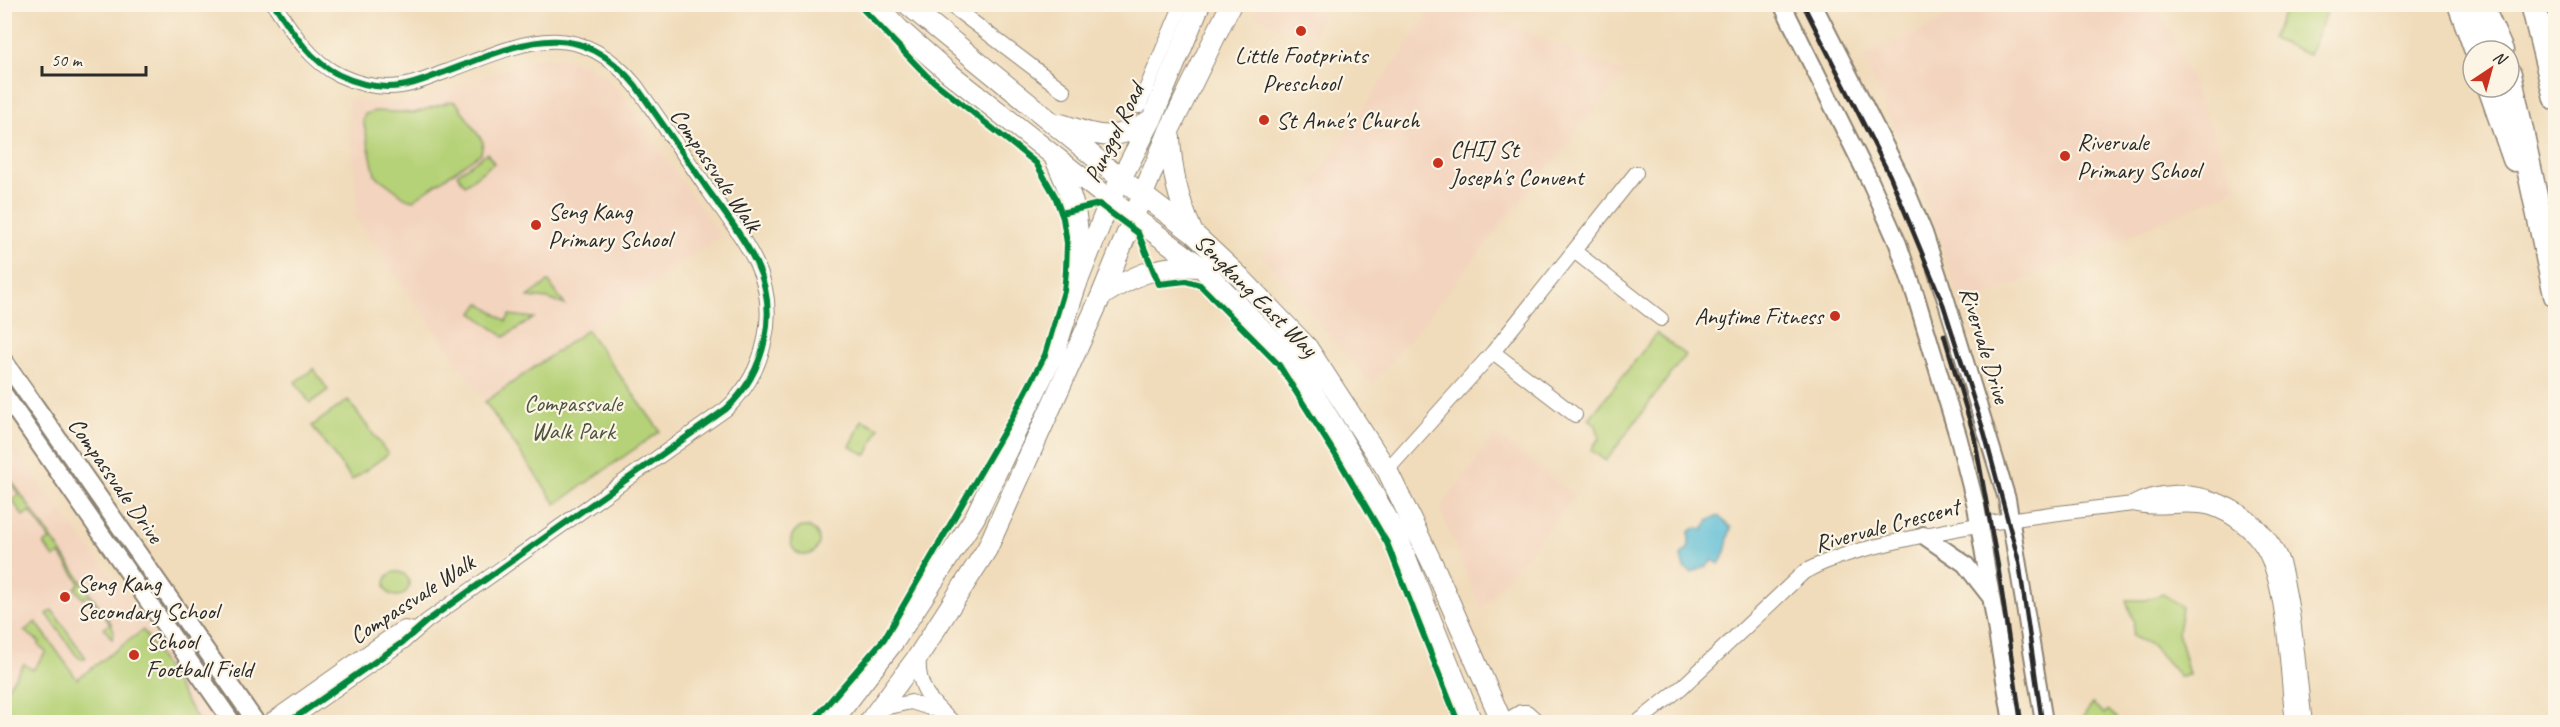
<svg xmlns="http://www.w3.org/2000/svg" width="2560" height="727" viewBox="0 0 2560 727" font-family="Caveat,sans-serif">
<rect width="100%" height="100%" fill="#fcf5e5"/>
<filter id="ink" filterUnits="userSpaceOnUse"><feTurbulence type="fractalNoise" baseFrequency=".0167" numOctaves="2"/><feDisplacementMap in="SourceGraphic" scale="12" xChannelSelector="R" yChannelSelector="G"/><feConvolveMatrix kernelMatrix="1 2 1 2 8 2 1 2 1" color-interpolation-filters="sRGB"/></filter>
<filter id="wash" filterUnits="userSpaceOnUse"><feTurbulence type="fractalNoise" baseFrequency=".008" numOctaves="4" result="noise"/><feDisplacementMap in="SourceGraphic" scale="24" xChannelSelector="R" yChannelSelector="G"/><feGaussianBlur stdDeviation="1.35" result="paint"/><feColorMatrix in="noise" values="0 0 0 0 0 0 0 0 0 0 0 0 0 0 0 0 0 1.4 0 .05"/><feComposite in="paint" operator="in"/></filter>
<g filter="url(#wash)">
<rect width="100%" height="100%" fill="#f0dbba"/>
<path fill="#f3d4be" d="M 1436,4 L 1464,5 L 1625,73 L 1372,385 L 1262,254 Z
M 1981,4 L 2158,5 L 2237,188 L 1963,307 L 1921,188 L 1862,56 Z
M 1258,5 L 1258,4 L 1325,5 L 1311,42 L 1253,15 Z
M 547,57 L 564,58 L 585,64 L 604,76 L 619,92 L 720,236 L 485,402 L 353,214 L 358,210 L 348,98 L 380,103 L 415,101 L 534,59 Z
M 4,433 L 41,484 L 212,709 L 218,722 L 5,722 Z
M 1495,434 L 1575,495 L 1481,610 L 1440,509 Z"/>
<path fill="#b6d278" stroke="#707e52" stroke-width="1.5" d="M 2287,5 L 2329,5 L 2309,54 L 2272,39 Z
M 452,101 L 457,103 L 483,142 L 481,153 L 413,200 L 406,198 L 375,175 L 363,120 L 365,114 L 375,111 L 414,113 Z
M 487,153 L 494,163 L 465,185 L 457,174 Z
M 548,282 L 549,282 L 565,305 L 548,299 L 528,297 Z
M 480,303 L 506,321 L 510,315 L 534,318 L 504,337 L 473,313 Z
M 587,330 L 660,431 L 556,504 L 485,402 Z
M 1657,333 L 1685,355 L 1606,461 L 1591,450 L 1599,438 L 1596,425 L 1589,419 Z
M 314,369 L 328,390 L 310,403 L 295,382 Z
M 348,400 L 388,454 L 352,480 L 312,426 Z
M 862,420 L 879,428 L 867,455 L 850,447 Z
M 4,470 L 111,623 L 114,631 L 112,639 L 104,628 L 110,624 L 89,595 L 83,599 L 75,588 L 80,583 L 60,554 L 54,558 L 44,544 L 50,540 L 30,511 L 23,516 L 12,500 L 19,495 L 5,474 Z
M791 541a14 14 0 1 1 28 0a14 14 0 1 1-28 0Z
M385 584a12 12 0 1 1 24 0a12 12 0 1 1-24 0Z
M 2163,594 L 2182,607 L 2178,632 L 2189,675 L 2179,676 L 2153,646 L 2132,636 L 2134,623 L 2126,600 L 2145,600 Z
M 52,610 L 86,658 L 81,659 L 76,655 L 47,614 Z
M 36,622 L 77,679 L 143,630 L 199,722 L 5,722 L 7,705 L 5,703 L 5,691 L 24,664 L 33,670 L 46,652 L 38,645 L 40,642 L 24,631 Z
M 2093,704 L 2104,714 L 2108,710 L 2117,718 L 2116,722 L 2079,722 Z"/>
<path fill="#57bbd5" stroke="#417380" stroke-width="1.5" d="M 1719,516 L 1731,528 C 1726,541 1728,552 1719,564 L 1713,560 C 1708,567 1699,569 1692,573 L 1684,568 C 1679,549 1680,558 1689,547 L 1689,532 L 1695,528 L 1703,530 L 1709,520 Z"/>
</g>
<g filter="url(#ink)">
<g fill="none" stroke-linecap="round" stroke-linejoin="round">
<g stroke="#8e8372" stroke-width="16">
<path id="minor" d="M 274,4 C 291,30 310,61 339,75 C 358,84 380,89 401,86 C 416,84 431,77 445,72 C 519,45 575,12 636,86 C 659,119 683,153 706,187 C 723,211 743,236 756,263 C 780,312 765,373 726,409 L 427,621 L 403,642 L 289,722
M 949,4 L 1064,91
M 1139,106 L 1182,4
M 1574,251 L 1661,319
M 1493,352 L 1575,415
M 1387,470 L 1493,352 L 1636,173
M 2134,503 C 2157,491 2185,490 2210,498 C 2238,506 2266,528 2279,555 C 2285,567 2286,582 2289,595 C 2297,637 2299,680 2305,722
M 919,655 C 916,686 930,703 953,722
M 879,709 L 911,702 L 936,710
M 269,722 L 398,631 L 405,628 L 415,630
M 1504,722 L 1521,712 L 1527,712 L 1538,722
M 1638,722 L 1682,687 L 1804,572 C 1835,555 1869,548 1903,540 C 1979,522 2056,513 2133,504 C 2159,511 2185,501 2211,508 C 2231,514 2254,532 2264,550 C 2286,588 2287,677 2293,722"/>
</g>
<g stroke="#8e8372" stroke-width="20">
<path id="tertiary" d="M 1782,4 L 1871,183 L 1898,244 L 1916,297 L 1958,436 L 1976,506 L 2012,722
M 1813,4 L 1901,178 L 1924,233 L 1946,300 L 2007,499 L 2044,722
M 4,361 L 256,722
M 4,394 L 232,722
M 1923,535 L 1965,564 L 1990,596"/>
</g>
<g stroke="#8e8372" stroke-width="22">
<path id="secondary" d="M 875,4 L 899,29 L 948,72 L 1110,200 L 1201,267 L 1293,361 L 1340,436 L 1397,535 L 1472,722
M 907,4 L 1115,174 L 1193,233 L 1239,276 L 1307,347 L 1387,470 L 1436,571 L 1502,722
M 1061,124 C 1101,137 1114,143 1152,119
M 1170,138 C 1172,173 1178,198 1192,231
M 1055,159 C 1075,201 1081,220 1077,266
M 1101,296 C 1136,274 1159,264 1201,267
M 832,722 L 895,640 L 975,517 L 1056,348 L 1076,286 L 1110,200 L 1152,119 L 1200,4
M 869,722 L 919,655 L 987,549 L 1101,296 L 1169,131 L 1231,4"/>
</g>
<g stroke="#8e8372" stroke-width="27">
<path id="motorway" d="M 2460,4 L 2477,51
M 2480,4 L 2501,51
M 2533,4 L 2556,98
M 2509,74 L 2556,295
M 2490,87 L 2515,159"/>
</g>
<use href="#minor" stroke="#fff" stroke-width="14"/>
<use href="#tertiary" stroke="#fff" stroke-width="16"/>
<use href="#secondary" stroke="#fff" stroke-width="20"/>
<use href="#motorway" stroke="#fff" stroke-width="24"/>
<path stroke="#2b2b2b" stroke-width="4.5" d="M 1803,4 L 1890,176 L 1943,304 L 1984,432 L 2019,562 L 2042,722
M 1944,335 L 1974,435 L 1998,566 L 2021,722"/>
<g stroke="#fcf5e5" stroke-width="10">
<path id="cycleway" d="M 274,4 C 291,30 310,61 339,75 C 358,84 380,89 401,86 C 416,84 431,77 445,72 C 519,45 575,12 636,86 C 659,119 683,153 706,187 C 723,211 743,236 756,263 C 780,312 765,373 726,409 L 427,621 L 403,642 L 289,722
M 1061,213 L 1099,204 L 1138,233 L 1159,284 L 1186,281 L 1200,285 L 1279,365 L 1340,462 L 1387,543 L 1458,722
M 812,722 L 884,639 L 1013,416 L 1045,355 L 1064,291 L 1066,271 L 1067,243 L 1063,218 L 1055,196 L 1036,163 L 927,76 L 858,4"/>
</g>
<use href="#cycleway" stroke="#00873e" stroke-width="6"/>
</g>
</g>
<g fill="#c8321e" stroke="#fcf5e5" stroke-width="2">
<circle cx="1301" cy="31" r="6"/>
<circle cx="1264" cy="120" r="6"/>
<circle cx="2065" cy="156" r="6"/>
<circle cx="1438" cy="163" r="6"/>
<circle cx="536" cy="225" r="6"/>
<circle cx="1835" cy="316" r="6"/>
<circle cx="65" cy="597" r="6"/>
<circle cx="134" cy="655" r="6"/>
</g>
<g text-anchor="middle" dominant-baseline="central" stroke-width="4.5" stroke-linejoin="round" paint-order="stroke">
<g font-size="24" fill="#2b2b2b" stroke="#fcf5e5" text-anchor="start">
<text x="1301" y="55" text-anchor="middle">Little Footprints<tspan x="1301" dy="28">Preschool</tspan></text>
<text x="1276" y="120">St Anne's Church</text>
<text x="2077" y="142">Rivervale<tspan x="2077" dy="28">Primary School</tspan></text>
<text x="1450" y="149">CHIJ St<tspan x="1450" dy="28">Joseph's Convent</tspan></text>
<text x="548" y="211">Seng Kang<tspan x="548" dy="28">Primary School</tspan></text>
<text x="1823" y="316" text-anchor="end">Anytime Fitness</text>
<text x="77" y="583">Seng Kang<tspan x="77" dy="28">Secondary School</tspan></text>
<text x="146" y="641">School<tspan x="146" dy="28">Football Field</tspan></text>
</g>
<g font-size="24" fill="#2b2b2b" stroke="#fcf5e5">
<text transform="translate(1114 133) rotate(-64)">Punggol Road</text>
<text transform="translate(716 170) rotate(56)">Compassvale Walk</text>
<text transform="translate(1256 295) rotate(45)">Sengkang East Way</text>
<text transform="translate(1985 345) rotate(73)">Rivervale Drive</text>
<text transform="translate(116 480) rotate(55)">Compassvale Drive</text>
<text transform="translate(1887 525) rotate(-15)">Rivervale Crescent</text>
<text transform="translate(412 599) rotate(-33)">Compassvale Walk</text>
</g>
<g font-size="24" fill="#4e553e" stroke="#fcf5e5">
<text x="573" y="403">Compassvale<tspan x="573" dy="28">Walk Park</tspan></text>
</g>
</g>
<rect width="2560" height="727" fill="none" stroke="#fcf5e5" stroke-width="24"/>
<g transform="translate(2491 69) rotate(36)"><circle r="28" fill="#fcf5e5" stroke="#a8a49b" stroke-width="1.5"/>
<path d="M0-4.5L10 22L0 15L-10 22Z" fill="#c8321e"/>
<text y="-9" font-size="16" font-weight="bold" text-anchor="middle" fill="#2b2b2b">N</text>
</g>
<path d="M42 66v9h104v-9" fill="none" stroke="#2b2b2b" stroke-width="3"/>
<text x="51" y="66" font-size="18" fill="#2b2b2b" stroke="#fcf5e5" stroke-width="4.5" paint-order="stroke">50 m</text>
</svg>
